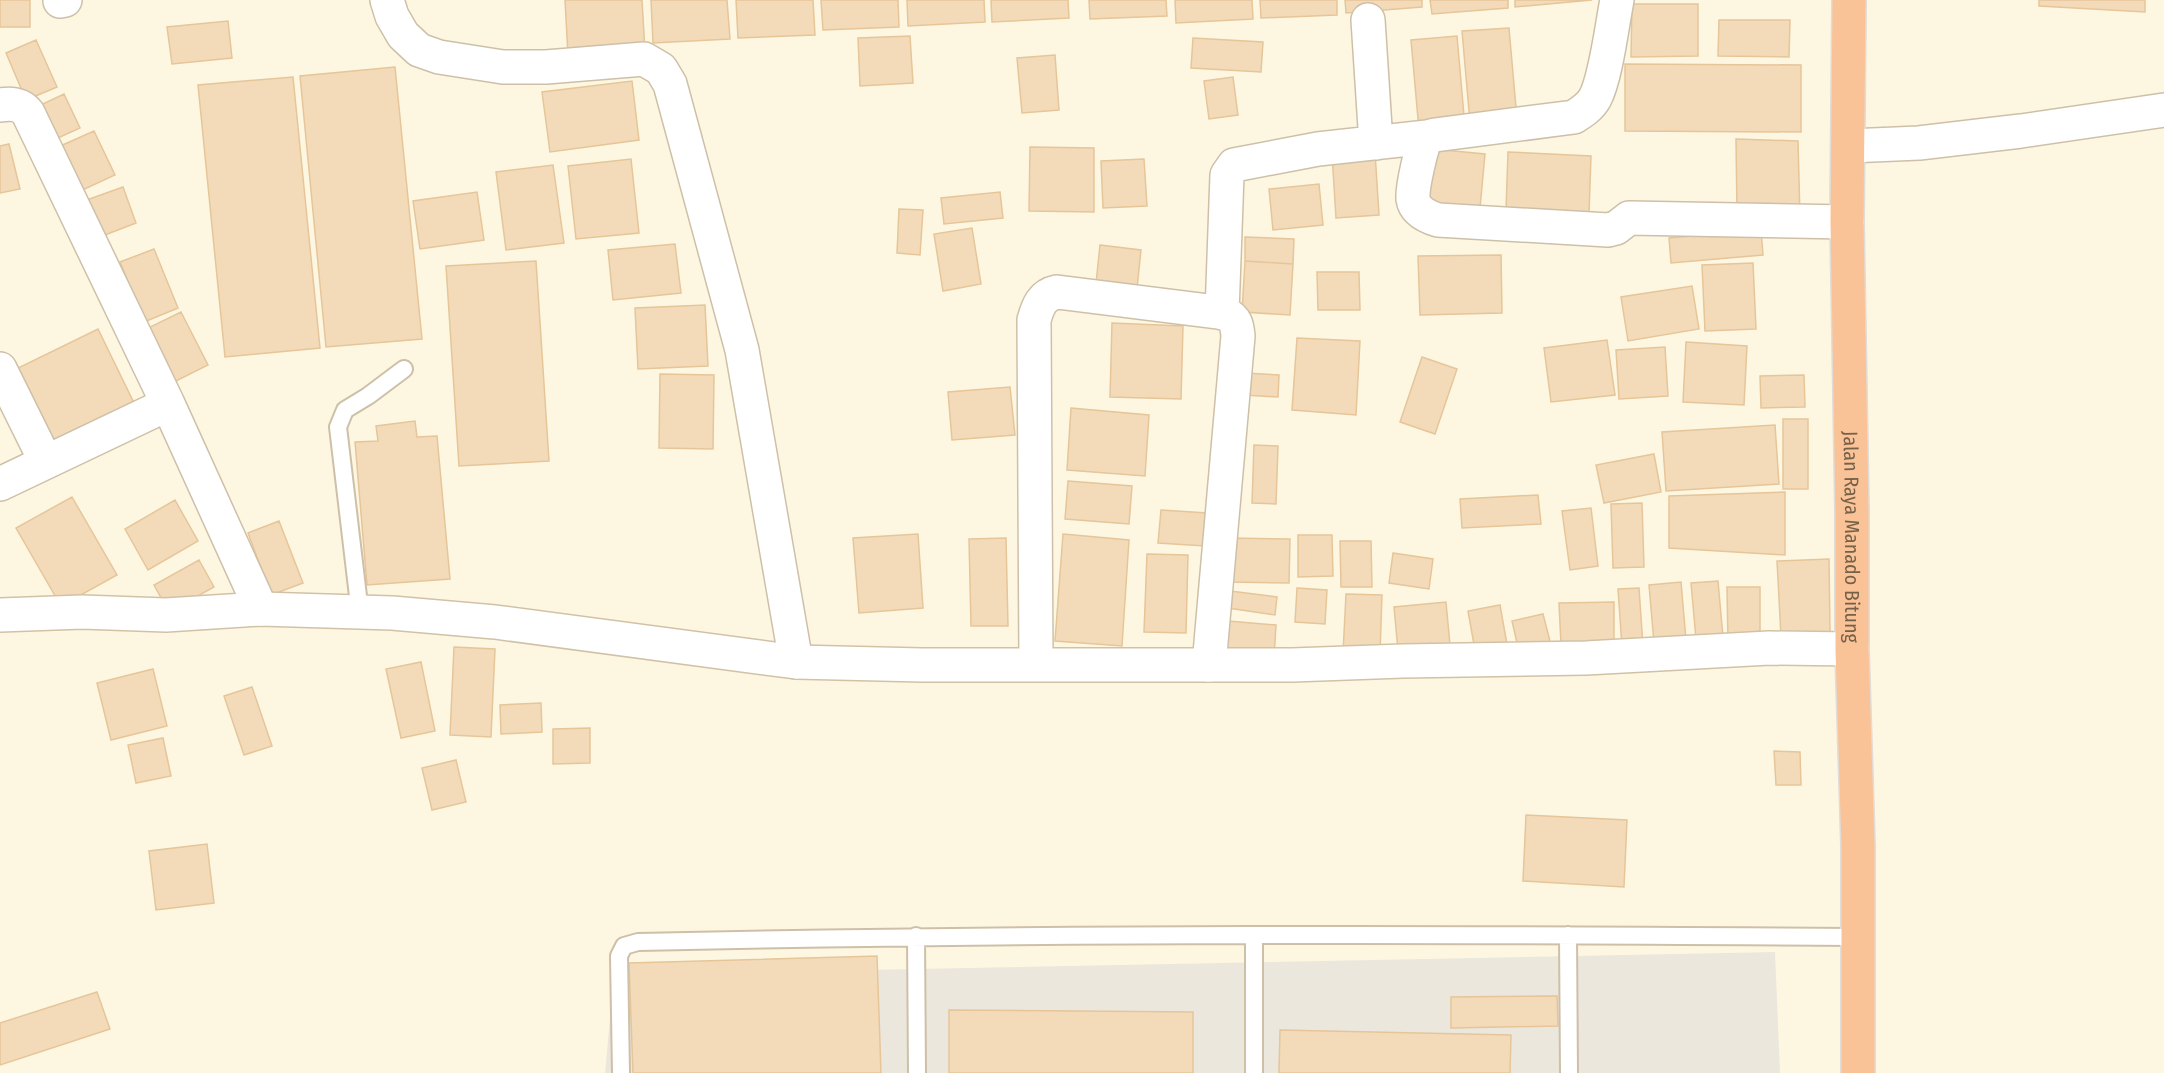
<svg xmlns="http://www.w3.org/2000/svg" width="2164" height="1073" viewBox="0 0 2164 1073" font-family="'Fira Sans Condensed',sans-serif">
<rect width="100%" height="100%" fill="#fdf7e2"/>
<path fill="#ebe7dd" d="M 1775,952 L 1780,1073 L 605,1073 L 614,975 Z"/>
<path fill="#f3dbb9" stroke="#e6c599" stroke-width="1.5" d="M 0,0 L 30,0 L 30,27 L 0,27 Z
M 565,0 L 642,0 L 645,51 L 568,55 Z
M 651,0 L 727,0 L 730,39 L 653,43 Z
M 736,0 L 813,0 L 815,35 L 738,38 Z
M 821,0 L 898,0 L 899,27 L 823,30 Z
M 907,0 L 984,0 L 985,22 L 908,26 Z
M 991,0 L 1068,0 L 1069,18 L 992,22 Z
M 1089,0 L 1166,0 L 1167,16 L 1090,19 Z
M 1175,0 L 1252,0 L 1253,19 L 1176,23 Z
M 1260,0 L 1337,0 L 1337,15 L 1261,18 Z
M 1345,0 L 1422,0 L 1422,7 L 1346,13 Z
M 1430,0 L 1508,0 L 1508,8 L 1432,14 Z
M 1515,0 L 1592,0 L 1515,7 Z
M 2039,0 L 2145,0 L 2145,12 L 2039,6 Z
M 1632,4 L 1698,4 L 1698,56 L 1631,57 Z
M 1719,20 L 1790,20 L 1789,57 L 1718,56 Z
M 228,21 L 232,58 L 172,64 L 167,27 Z
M 1509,28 L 1517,119 L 1470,122 L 1462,31 Z
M 910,36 L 913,83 L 860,86 L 858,38 Z
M 1457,36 L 1465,127 L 1419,130 L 1411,40 Z
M 1193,38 L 1263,42 L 1261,72 L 1191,68 Z
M 36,40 L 57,87 L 26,100 L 6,53 Z
M 1055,55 L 1059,110 L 1022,113 L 1017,58 Z
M 1625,64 L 1801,65 L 1801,132 L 1625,131 Z
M 395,67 L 422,339 L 326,347 L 300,76 Z
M 293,77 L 320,348 L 225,357 L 198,85 Z
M 1233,77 L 1238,115 L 1209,119 L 1204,81 Z
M 632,81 L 639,140 L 550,152 L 542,92 Z
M 64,94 L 80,128 L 47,143 L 30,110 Z
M 94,131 L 115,175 L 76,193 L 56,148 Z
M 1736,139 L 1798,141 L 1800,217 L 1737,215 Z
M 9,144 L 20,189 L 0,193 L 0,146 Z
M 1030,147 L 1094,148 L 1094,212 L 1029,211 Z
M 1433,149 L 1485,154 L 1480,208 L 1428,203 Z
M 1375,152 L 1379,215 L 1336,218 L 1332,154 Z
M 1508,152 L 1591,156 L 1589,214 L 1506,210 Z
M 631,159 L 639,233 L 576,239 L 568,166 Z
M 1144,159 L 1147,206 L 1103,208 L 1101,161 Z
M 553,165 L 564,243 L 506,250 L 496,172 Z
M 1319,184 L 1323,225 L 1273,230 L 1269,189 Z
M 123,187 L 136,223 L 97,238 L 84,201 Z
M 477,192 L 484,240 L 420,249 L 413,201 Z
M 1000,192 L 1003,218 L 944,224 L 941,198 Z
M 899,209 L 923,210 L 920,255 L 897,253 Z
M 972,228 L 981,284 L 943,291 L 934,234 Z
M 1761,230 L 1763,255 L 1671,263 L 1669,238 Z
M 1245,237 L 1294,239 L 1293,264 L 1245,261 Z
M 675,244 L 681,293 L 613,300 L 608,250 Z
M 1100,245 L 1141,250 L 1136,298 L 1095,293 Z
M 154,249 L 178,308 L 144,322 L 120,262 Z
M 1501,255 L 1502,313 L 1420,315 L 1418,256 Z
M 536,261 L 549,461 L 459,466 L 446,266 Z
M 1245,261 L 1293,264 L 1290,315 L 1242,312 Z
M 1753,263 L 1756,329 L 1705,331 L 1702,265 Z
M 1317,272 L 1359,272 L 1360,310 L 1318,310 Z
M 1692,286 L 1699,329 L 1628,341 L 1621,297 Z
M 705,305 L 708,366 L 638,369 L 635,308 Z
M 181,312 L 208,365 L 172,383 L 144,330 Z
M 1112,323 L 1183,326 L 1181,399 L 1110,397 Z
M 98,329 L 134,403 L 51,444 L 14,370 Z
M 1297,338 L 1360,341 L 1356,415 L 1292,410 Z
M 1607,340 L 1615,395 L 1551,402 L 1544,348 Z
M 1686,342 L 1747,346 L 1744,405 L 1683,402 Z
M 1665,347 L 1668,396 L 1619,399 L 1616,350 Z
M 1422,357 L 1457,369 L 1435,434 L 1400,422 Z
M 1245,373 L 1279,375 L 1278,397 L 1244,395 Z
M 660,374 L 714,375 L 713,449 L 659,448 Z
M 1804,375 L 1805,407 L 1761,408 L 1760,376 Z
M 1010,387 L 1015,435 L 952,440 L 948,392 Z
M 1071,408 L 1149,415 L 1145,476 L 1067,470 Z
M 1783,419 L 1808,419 L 1808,489 L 1783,489 Z
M 415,421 L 417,437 L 437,436 L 450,579 L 367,585 L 355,442 L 378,441 L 376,426 Z
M 1775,425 L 1779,484 L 1666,491 L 1662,432 Z
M 1254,445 L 1278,446 L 1276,504 L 1252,503 Z
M 1654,454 L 1661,492 L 1604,503 L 1596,465 Z
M 1068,481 L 1132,486 L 1129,524 L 1065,519 Z
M 1785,492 L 1785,555 L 1669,548 L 1669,496 Z
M 1538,495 L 1541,524 L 1462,528 L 1460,499 Z
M 72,497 L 117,575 L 61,606 L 16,528 Z
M 175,500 L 198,541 L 148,570 L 125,529 Z
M 1642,503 L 1644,567 L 1613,568 L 1611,504 Z
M 1591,508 L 1598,566 L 1570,570 L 1562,511 Z
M 1161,510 L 1207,513 L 1205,546 L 1158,543 Z
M 279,521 L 303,583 L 271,595 L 248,533 Z
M 918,534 L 923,608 L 859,613 L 853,538 Z
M 1063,534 L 1129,540 L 1122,646 L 1055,641 Z
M 1298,535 L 1332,535 L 1333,576 L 1298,577 Z
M 1006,538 L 1008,626 L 971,626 L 969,539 Z
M 1229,538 L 1290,539 L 1289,583 L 1229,582 Z
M 1340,541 L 1371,541 L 1372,587 L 1341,587 Z
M 1393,553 L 1433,559 L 1429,589 L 1389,583 Z
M 1147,554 L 1188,555 L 1186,633 L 1144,632 Z
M 1829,559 L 1830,632 L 1781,636 L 1777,561 Z
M 199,560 L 214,587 L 169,612 L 154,585 Z
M 1718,581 L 1723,637 L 1696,639 L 1691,583 Z
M 1681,582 L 1686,640 L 1654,643 L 1649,585 Z
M 1727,587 L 1760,587 L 1760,641 L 1728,642 Z
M 1297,588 L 1327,590 L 1325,624 L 1295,622 Z
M 1639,588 L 1643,646 L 1622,647 L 1618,589 Z
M 1230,591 L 1277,597 L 1275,615 L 1228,608 Z
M 1346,594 L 1382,595 L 1380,654 L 1343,653 Z
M 1446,602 L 1450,645 L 1398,650 L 1394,607 Z
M 1614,602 L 1614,643 L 1561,645 L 1559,603 Z
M 1500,605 L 1508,650 L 1476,656 L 1468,611 Z
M 1543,614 L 1552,649 L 1520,656 L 1512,621 Z
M 1228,621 L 1276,625 L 1274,658 L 1225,654 Z
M 454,647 L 495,649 L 491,737 L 450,735 Z
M 421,662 L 435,731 L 401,738 L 386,669 Z
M 153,669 L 167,726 L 111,740 L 97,683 Z
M 252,687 L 272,746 L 244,755 L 224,696 Z
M 541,703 L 542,732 L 501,734 L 500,705 Z
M 590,728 L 590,763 L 553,764 L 553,729 Z
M 163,738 L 171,776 L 136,783 L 128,745 Z
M 1774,751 L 1800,752 L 1801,785 L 1776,785 Z
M 456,760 L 466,802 L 432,810 L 422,768 Z
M 1526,815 L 1627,820 L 1624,887 L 1523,881 Z
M 207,844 L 214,903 L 156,910 L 149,851 Z
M 877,956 L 881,1073 L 633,1073 L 629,963 Z
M 97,992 L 110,1029 L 0,1065 L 0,1023 Z
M 1557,996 L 1558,1026 L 1451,1028 L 1451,997 Z
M 949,1010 L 1193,1012 L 1193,1073 L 949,1073 Z
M 1280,1030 L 1511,1035 L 1510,1073 L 1279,1073 Z"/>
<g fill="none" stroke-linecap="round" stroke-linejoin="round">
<g stroke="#cec0a8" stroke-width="20">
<path id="lane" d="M 360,613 L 338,427 L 345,410 L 368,396 L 404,369
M 1254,935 L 1254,1073
M 1568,935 L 1569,1073
M 916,936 L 917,1073
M 621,1073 L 619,956 L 624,946 L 638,942 C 1044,933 1451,934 1857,937"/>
</g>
<g stroke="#cec0a8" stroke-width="36">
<path id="street" d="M 387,0 L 392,16 L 403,35 L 419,50 L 439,57 L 503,67 L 546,67 L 644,59 L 661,69 L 670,84 L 742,350 L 796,662
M 1617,0 C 1612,25 1606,77 1595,98 C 1590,107 1582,112 1574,117 L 1435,135 L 1427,137 C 1421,147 1412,188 1413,199 C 1415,211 1428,217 1438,220 L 1608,230 L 1616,228 L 1629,218 L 1847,222
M 60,1 L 65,0
M 1368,20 L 1376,143
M 0,105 C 12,103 21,104 28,113 L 168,404 L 0,484
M 1849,146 L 1919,143 L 2021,131 L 2164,110
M 1222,313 L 1227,175 L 1234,165 L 1318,149 L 1427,137
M 0,369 L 46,462
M 168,404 L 261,609
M 1036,664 L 1034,320 C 1038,306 1042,295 1057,292 L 1225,313 C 1236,319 1237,325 1238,336 L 1209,665"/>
</g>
<g stroke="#d1c2a6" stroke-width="36">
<path id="secondary" d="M 0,615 L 82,612 L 166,615 L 261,609 L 392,613 L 495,622 L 796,662 L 922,665 L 1292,665 L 1403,661 L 1586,658 L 1769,648 L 1852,649"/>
</g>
<g stroke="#e1dcd7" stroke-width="36">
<g id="highway">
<path id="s1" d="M 1849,0 L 1847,222 L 1852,512 L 1852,649 L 1858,846 L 1858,1073"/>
</g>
</g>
<use href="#lane" stroke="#fff" stroke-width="16"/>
<use href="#street" stroke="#fff" stroke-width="33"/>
<use href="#secondary" stroke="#fff" stroke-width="33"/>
<use href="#highway" stroke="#f9c397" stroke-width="33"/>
</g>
<g text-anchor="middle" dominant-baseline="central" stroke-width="5" stroke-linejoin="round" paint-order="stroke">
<g font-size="20" fill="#756048" stroke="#fffae8">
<text stroke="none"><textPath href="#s1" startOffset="537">Jalan Raya Manado Bitung</textPath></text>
</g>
</g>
</svg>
